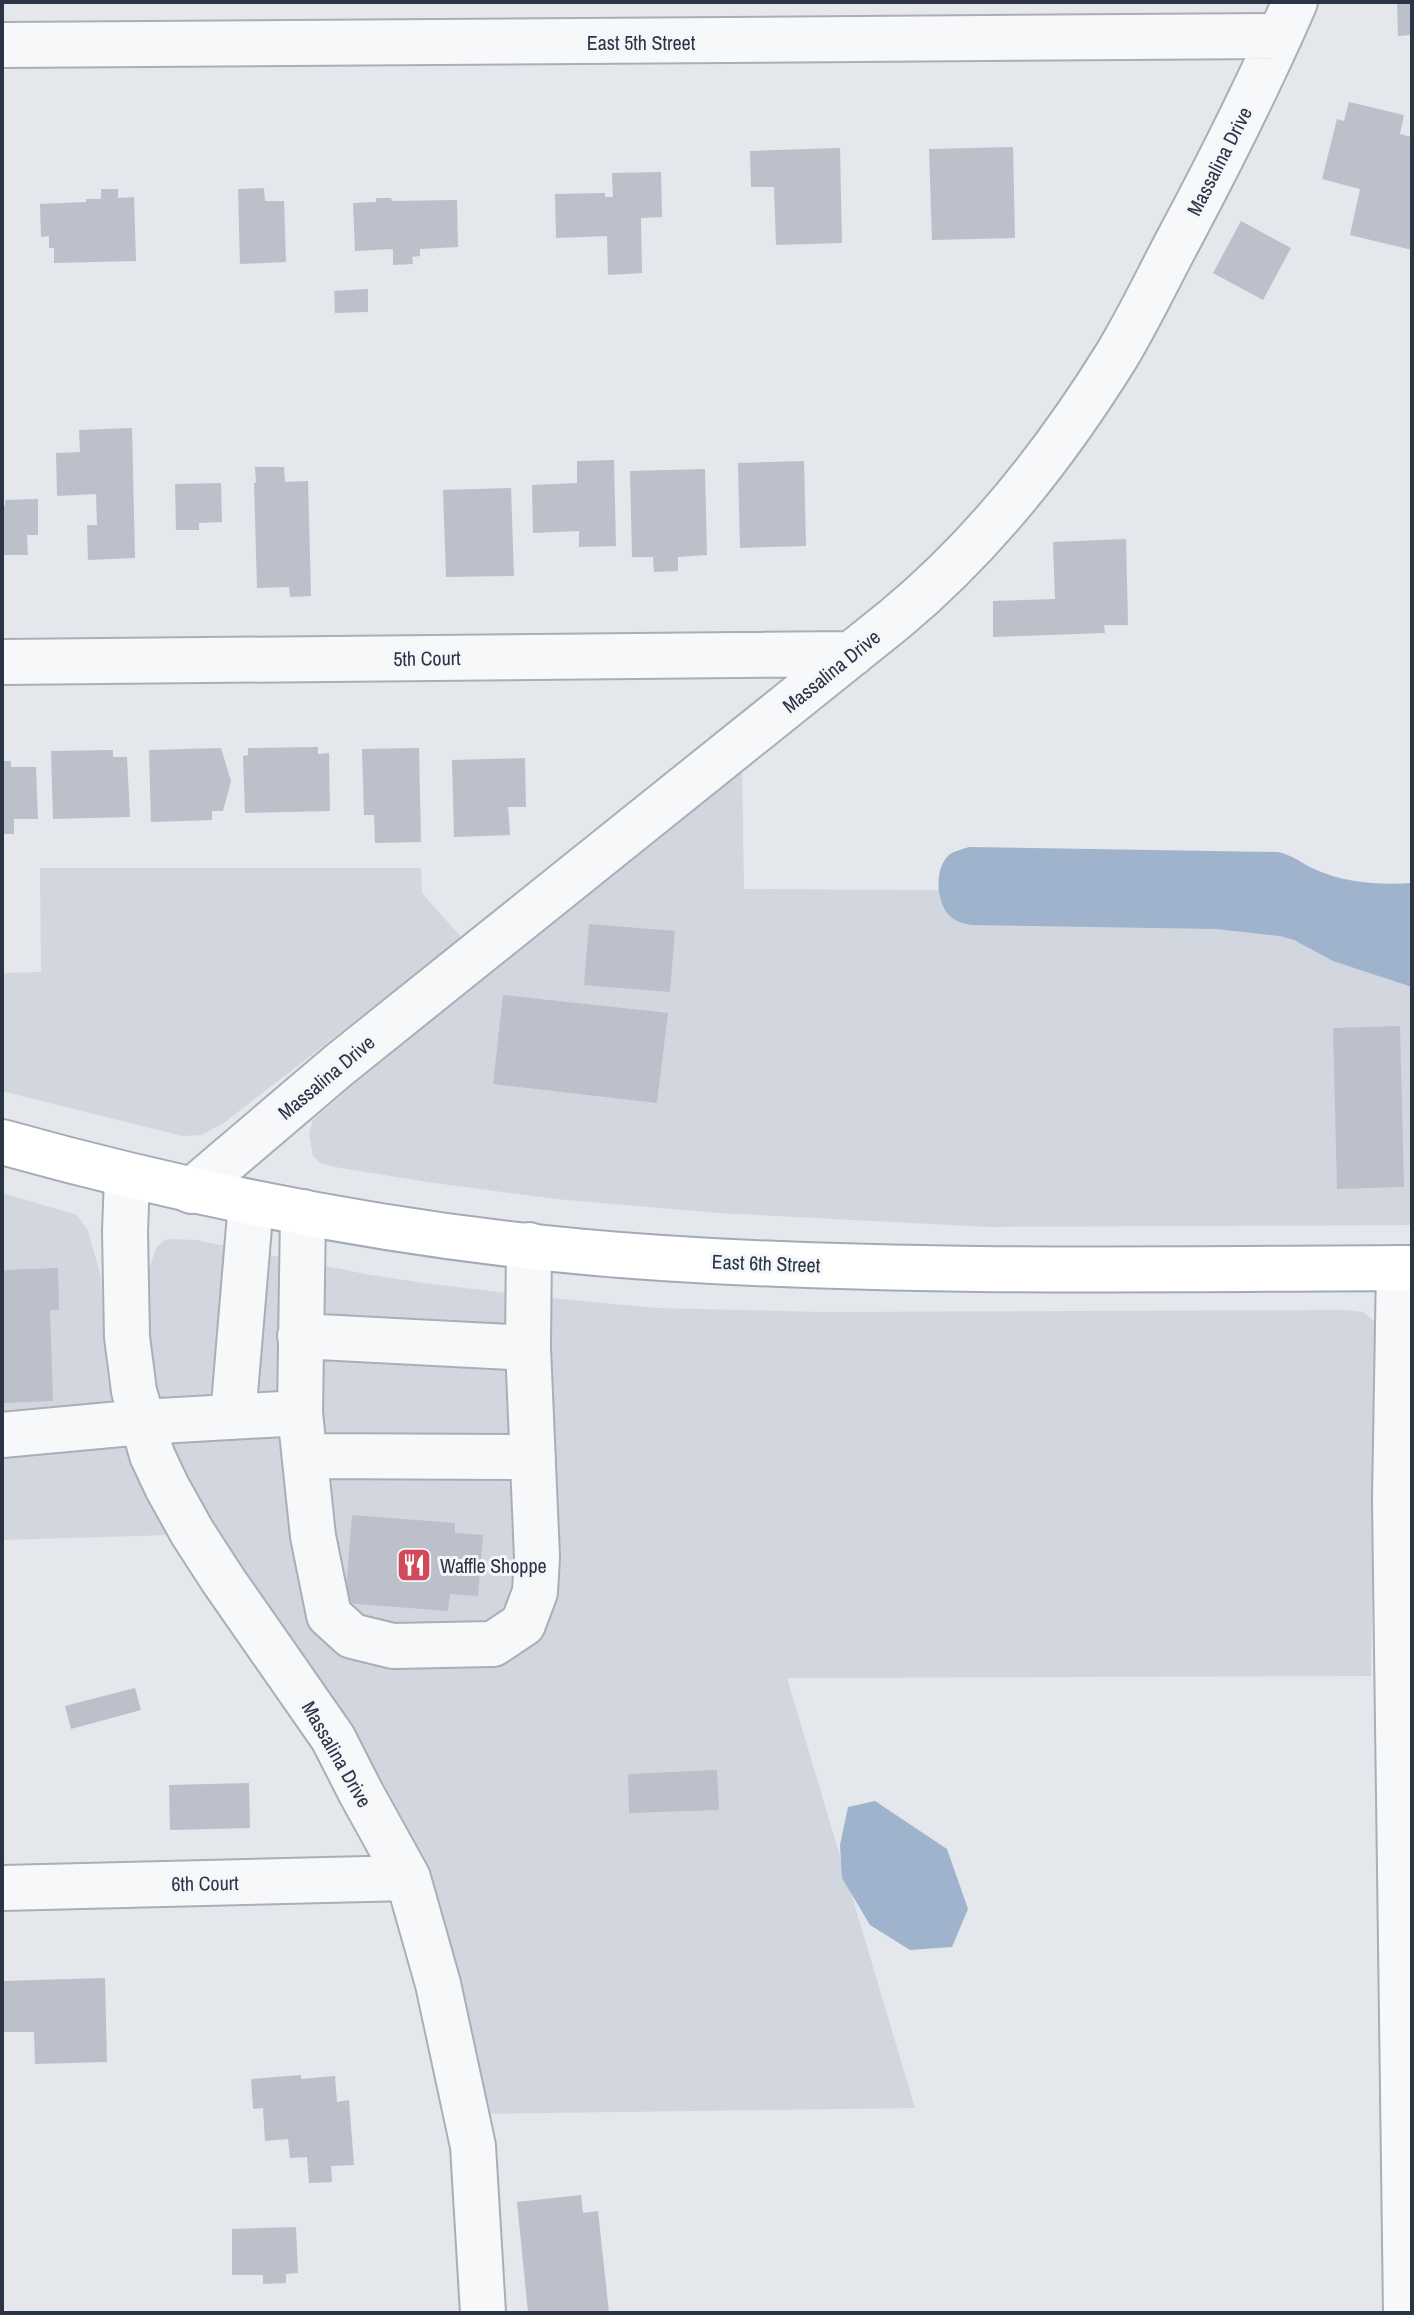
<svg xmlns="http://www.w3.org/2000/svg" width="1414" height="2315" viewBox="0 0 1414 2315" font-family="'Archivo Narrow',sans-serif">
<rect width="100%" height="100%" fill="#e4e7ec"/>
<path fill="#d2d6de" d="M 742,766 L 744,889 L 1335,893 L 1412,987 L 1412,1225 L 989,1227 L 719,1213 L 556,1199 L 427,1182 L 329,1166 L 319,1162 L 313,1156 L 309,1133 L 313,1120 L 397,1046 Z
M 40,868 L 421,868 L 422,893 L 462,938 L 225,1122 L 202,1135 L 183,1136 L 2,1091 L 2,973 L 41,972 Z
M 2,1193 L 77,1215 L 88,1231 L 101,1277 L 107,1376 L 115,1408 L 136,1476 L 171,1535 L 2,1540 Z
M 171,1239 L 196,1240 L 365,1274 L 424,1283 L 530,1296 L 656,1308 L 822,1312 L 1347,1310 L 1363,1312 L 1374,1321 L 1377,1336 L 1371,1676 L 787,1678 L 915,2108 L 478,2114 L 457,1997 L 221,1540 L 170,1447 L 149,1360 L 147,1276 L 156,1248 L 165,1240 Z"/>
<path fill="#9fb4cc" d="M 969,847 L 1278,852 C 1292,855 1300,862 1312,868 C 1343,883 1378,885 1412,883 L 1412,987 L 1333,961 L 1294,940 L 1280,936 L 1216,929 L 971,925 C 962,923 954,921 948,914 C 936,900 934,867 950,854 C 955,851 963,849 969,847 Z
M 875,1801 L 947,1849 L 968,1909 L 952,1947 L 910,1950 L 870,1925 L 842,1878 L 840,1845 L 848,1807 Z"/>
<path fill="#bbc0ca" d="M 1397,2 L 1412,2 L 1412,35 L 1398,36 Z
M 1349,102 L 1404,115 L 1400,134 L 1412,137 L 1412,250 L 1350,235 L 1360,189 L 1322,179 L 1337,119 L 1344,121 Z
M 1013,147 L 1015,238 L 932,240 L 929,149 Z
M 840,148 L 842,243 L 776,245 L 774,187 L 751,187 L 750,151 Z
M 661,172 L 662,217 L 641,218 L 642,273 L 608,275 L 607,236 L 556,238 L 555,194 L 605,193 L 605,197 L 613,197 L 612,173 Z
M 264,188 L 265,201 L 284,201 L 286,262 L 240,264 L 238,189 Z
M 101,189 L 118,189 L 118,198 L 134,197 L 136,261 L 54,263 L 54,248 L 49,248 L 49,236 L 41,237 L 40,204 L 86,202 L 86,199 L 101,199 Z
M 376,198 L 391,198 L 392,201 L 457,200 L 458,247 L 420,249 L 420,256 L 412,257 L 413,264 L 393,265 L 393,249 L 355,251 L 353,203 L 376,202 Z
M 1241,221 L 1291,248 L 1263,300 L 1213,273 Z
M 368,289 L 368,312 L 335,313 L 334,291 Z
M 132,428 L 135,558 L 88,560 L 87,525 L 97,525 L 96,494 L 57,496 L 56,453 L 80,452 L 79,430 Z
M 614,460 L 616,546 L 579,547 L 579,531 L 533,533 L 532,485 L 577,483 L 577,461 Z
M 804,461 L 806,546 L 740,548 L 738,463 Z
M 255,467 L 284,467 L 285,482 L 308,481 L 311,596 L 290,597 L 289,587 L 257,588 L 254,483 L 256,483 Z
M 705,469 L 707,555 L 678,557 L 678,571 L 654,572 L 653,557 L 632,557 L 630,471 Z
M 221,483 L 222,522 L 199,523 L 199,530 L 176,530 L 175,484 Z
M 511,488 L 514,576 L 446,577 L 443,490 Z
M 38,499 L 38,535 L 27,535 L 28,555 L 2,555 L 2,506 L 5,506 L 5,500 Z
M 1126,539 L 1128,625 L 1104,625 L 1105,633 L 993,637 L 993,601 L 1055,599 L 1053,542 Z
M 318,747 L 318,754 L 329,753 L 330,811 L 245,813 L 243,756 L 248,755 L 248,748 Z
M 221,748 L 231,781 L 223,811 L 212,811 L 212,820 L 151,822 L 149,750 Z
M 419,748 L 421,842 L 375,843 L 374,815 L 364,815 L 362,749 Z
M 113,750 L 113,757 L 127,757 L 130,817 L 53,819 L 51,751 Z
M 525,758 L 526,807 L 508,807 L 510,835 L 454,837 L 452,760 Z
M 2,761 L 11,761 L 11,767 L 36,767 L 38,819 L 14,819 L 14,834 L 2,834 Z
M 589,924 L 675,931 L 670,992 L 584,985 Z
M 503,995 L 668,1013 L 657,1103 L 493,1084 Z
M 1400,1026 L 1404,1187 L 1337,1189 L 1333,1028 Z
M 58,1268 L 59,1310 L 50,1310 L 53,1401 L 2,1403 L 2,1270 Z
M 352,1515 L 455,1523 L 455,1533 L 483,1535 L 478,1596 L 450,1594 L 448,1611 L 345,1603 Z
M 135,1688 L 141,1710 L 71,1729 L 65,1706 Z
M 717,1770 L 719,1810 L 629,1813 L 628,1774 Z
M 249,1783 L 250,1828 L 170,1830 L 169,1785 Z
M 105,1978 L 107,2062 L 35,2064 L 34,2032 L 2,2032 L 2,1981 Z
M 301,2075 L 301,2079 L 335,2076 L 337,2102 L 349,2100 L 354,2165 L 331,2166 L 332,2182 L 309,2183 L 307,2157 L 290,2158 L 288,2139 L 265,2141 L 263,2108 L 253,2109 L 251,2079 Z
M 581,2195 L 583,2213 L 598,2211 L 609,2313 L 528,2313 L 517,2202 Z
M 296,2227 L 298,2273 L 286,2274 L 286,2283 L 263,2284 L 263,2275 L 232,2275 L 232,2229 Z"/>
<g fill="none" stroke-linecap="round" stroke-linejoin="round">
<g stroke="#a9aeb7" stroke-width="48">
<path id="minor" d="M 2,45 L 1280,36
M 2,662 L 852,654
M 127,1176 L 125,1232 L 127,1337 L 134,1391 L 152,1455 L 167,1487 L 192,1532 L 223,1580 L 333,1738 L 361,1793 L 408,1878 L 438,1984 L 473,2146 L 483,2313
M 191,1191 L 339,1065 L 895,619 C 983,546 1057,452 1117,355 C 1140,317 1159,276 1180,237 C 1221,160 1260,82 1295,2
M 303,1212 L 300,1413 L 313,1536 L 329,1615 L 352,1636 L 393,1646 L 493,1644 L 523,1624 L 535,1592 L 537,1557 L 528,1348 L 529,1245
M 1399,1268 L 1395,1500 L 1406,2313
M 300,1336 L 528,1348
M 233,1417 L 251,1203
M 2,1435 L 142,1422 L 300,1413
M 305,1456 L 533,1457
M 2,1888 L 408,1878"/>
</g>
<g stroke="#a3abb8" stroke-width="48">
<path id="major" d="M 2,1142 C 217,1202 439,1244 662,1258 C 911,1274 1162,1269 1412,1268"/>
</g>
<use href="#minor" stroke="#f7f8fa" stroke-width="44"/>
<use href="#major" stroke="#fff" stroke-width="44"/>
</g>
<defs>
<g id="restaurant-square" transform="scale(1.8)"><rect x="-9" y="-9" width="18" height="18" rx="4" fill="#d1495b" stroke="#f4f6f9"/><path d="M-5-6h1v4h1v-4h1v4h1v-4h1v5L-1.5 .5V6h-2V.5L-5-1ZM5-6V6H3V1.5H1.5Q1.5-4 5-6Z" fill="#fff"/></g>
</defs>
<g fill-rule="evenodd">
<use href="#restaurant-square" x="414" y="1565"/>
</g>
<g text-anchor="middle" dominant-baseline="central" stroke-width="6" stroke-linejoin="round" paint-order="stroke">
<g font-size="20" fill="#2b3445" stroke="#f4f6f9">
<text x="641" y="42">East 5th Street</text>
<text transform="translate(1219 161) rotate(-63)">Massalina Drive</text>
<text transform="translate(427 658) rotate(-1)">5th Court</text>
<text transform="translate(831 671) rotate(-39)">Massalina Drive</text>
<text transform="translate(326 1077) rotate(-40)">Massalina Drive</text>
<text transform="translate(766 1263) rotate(2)">East 6th Street</text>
<text transform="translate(337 1754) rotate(60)">Massalina Drive</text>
<text transform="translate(205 1883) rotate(-1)">6th Court</text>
</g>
<g font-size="20" fill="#2b3445" stroke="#f4f6f9" text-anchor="start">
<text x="440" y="1565">Waffle Shoppe</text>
</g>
</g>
<rect width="1414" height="2315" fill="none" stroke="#2b3445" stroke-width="8"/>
</svg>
